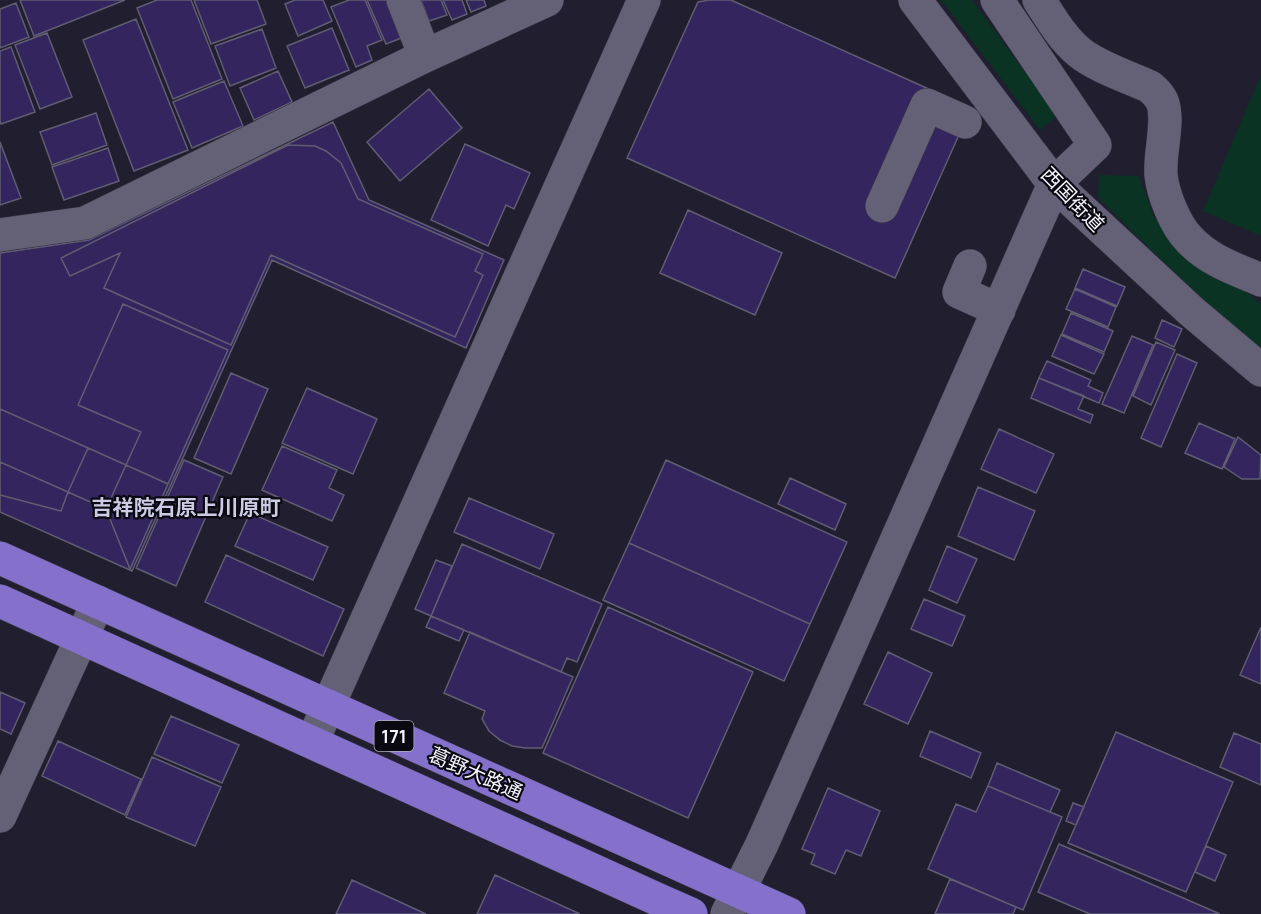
<svg xmlns="http://www.w3.org/2000/svg" width="1261" height="914" viewBox="0 0 1261 914" font-family="Manrope,'Noto Sans JP',sans-serif">
<rect width="100%" height="100%" fill="#211e30"/>
<path fill="#0a3324" d="M 941,0 L 972,0 L 1057,116 L 1040,130 Z
M 1261,75 L 1261,236 L 1203,211 Z
M 1099,175 L 1139,176 L 1154,217 L 1261,304 L 1261,350 C 1204,302 1151,251 1098,197 Z"/>
<path fill="#33265e" stroke="#605d73" stroke-width="1.5" d="M 20,0 L 125,0 L 34,36 Z
M 157,0 L 191,0 L 222,79 L 173,99 L 137,8 Z
M 194,0 L 257,0 L 266,24 L 211,44 Z
M 295,0 L 323,0 L 332,21 L 298,36 L 285,4 Z
M 349,0 L 365,0 L 382,40 L 367,46 L 372,60 L 356,67 L 331,7 Z
M 367,0 L 388,0 L 404,37 L 386,44 Z
M 421,0 L 441,0 L 447,15 L 429,21 Z
M 443,0 L 462,0 L 467,14 L 452,20 Z
M 466,0 L 484,0 L 486,6 L 471,12 Z
M 709,0 L 731,0 L 971,108 L 895,278 L 627,158 L 698,2 Z
M 16,3 L 29,37 L 0,48 L 0,9 Z
M 136,19 L 188,150 L 134,171 L 83,40 Z
M 332,28 L 349,70 L 305,88 L 287,46 Z
M 262,29 L 276,68 L 230,86 L 215,46 Z
M 47,33 L 72,97 L 40,109 L 15,45 Z
M 11,47 L 35,112 L 1,124 L 0,121 L 0,51 Z
M 278,71 L 292,102 L 254,120 L 240,88 Z
M 224,81 L 243,126 L 192,148 L 173,102 Z
M 429,89 L 462,128 L 400,181 L 367,142 Z
M 96,113 L 107,145 L 52,165 L 40,132 Z
M 333,122 L 369,200 L 504,260 L 466,348 L 272,260 L 132,571 L 0,512 L 0,253 L 89,240 Z
M 0,142 L 21,198 L 0,205 Z
M 465,144 L 530,173 L 514,209 L 506,205 L 488,246 L 431,220 Z
M 288,145 L 315,146 L 326,151 L 341,163 L 358,199 L 483,254 L 475,271 L 483,275 L 455,337 L 271,255 L 231,345 L 104,288 L 120,253 L 70,276 L 61,258 Z
M 108,148 L 119,181 L 64,200 L 52,167 Z
M 688,210 L 782,253 L 755,315 L 660,273 Z
M 1083,269 L 1125,287 L 1117,306 L 1075,288 Z
M 1075,289 L 1116,307 L 1108,327 L 1066,309 Z
M 123,304 L 228,350 L 168,484 L 126,465 L 141,432 L 78,405 Z
M 1071,313 L 1113,331 L 1104,352 L 1062,334 Z
M 1162,320 L 1182,329 L 1174,347 L 1155,338 Z
M 1061,335 L 1104,354 L 1094,374 L 1052,356 Z
M 1132,336 L 1153,345 L 1124,413 L 1102,404 Z
M 1156,342 L 1175,350 L 1151,405 L 1133,396 Z
M 1177,354 L 1197,363 L 1161,447 L 1141,438 Z
M 1047,361 L 1091,380 L 1088,386 L 1103,393 L 1099,403 L 1039,378 Z
M 231,373 L 268,389 L 231,474 L 194,458 Z
M 1039,378 L 1084,396 L 1078,409 L 1093,415 L 1090,423 L 1031,398 Z
M 307,388 L 377,419 L 353,474 L 282,443 Z
M 0,409 L 88,448 L 68,492 L 0,462 Z
M 1199,423 L 1235,439 L 1222,469 L 1185,453 Z
M 999,429 L 1054,454 L 1036,493 L 981,469 Z
M 1238,437 L 1261,455 L 1260,479 L 1242,479 L 1224,467 Z
M 282,446 L 337,470 L 329,488 L 344,495 L 332,521 L 262,490 Z
M 88,448 L 126,465 L 106,509 L 68,492 Z
M 184,460 L 223,477 L 176,586 L 136,568 Z
M 666,460 L 847,542 L 810,624 L 629,543 Z
M 0,462 L 68,492 L 61,511 L 0,495 Z
M 126,465 L 168,484 L 130,569 L 106,509 Z
M 790,478 L 846,504 L 835,530 L 778,504 Z
M 978,487 L 1035,511 L 1014,560 L 958,536 Z
M 469,498 L 554,534 L 540,569 L 454,532 Z
M 250,513 L 328,547 L 313,580 L 235,546 Z
M 629,543 L 810,624 L 784,681 L 603,600 Z
M 462,544 L 602,604 L 577,662 L 567,658 L 561,672 L 431,616 Z
M 947,546 L 977,559 L 957,603 L 929,590 Z
M 226,555 L 344,609 L 323,656 L 205,602 Z
M 436,560 L 452,566 L 431,616 L 415,609 Z
M 924,599 L 965,616 L 952,646 L 911,629 Z
M 608,607 L 753,672 L 688,818 L 543,753 Z
M 431,616 L 464,630 L 459,641 L 426,627 Z
M 1261,627 L 1261,684 L 1240,675 Z
M 470,632 L 573,677 L 542,748 L 525,748 L 512,746 L 500,740 L 489,731 L 482,719 L 485,711 L 444,693 Z
M 888,652 L 932,673 L 908,724 L 864,704 Z
M 0,692 L 25,703 L 11,734 L 0,729 Z
M 171,716 L 239,745 L 222,783 L 154,754 Z
M 930,731 L 981,753 L 971,778 L 920,756 Z
M 1116,732 L 1233,782 L 1186,892 L 1068,843 Z
M 1234,733 L 1261,744 L 1261,785 L 1220,767 Z
M 58,741 L 141,779 L 125,815 L 42,776 Z
M 152,757 L 221,787 L 195,846 L 126,817 Z
M 997,763 L 1060,790 L 1050,812 L 988,786 Z
M 988,786 L 1062,817 L 1023,910 L 928,869 L 956,804 L 976,812 Z
M 828,788 L 880,811 L 861,856 L 846,850 L 835,874 L 811,864 L 815,854 L 802,849 Z
M 1073,803 L 1084,807 L 1076,825 L 1066,821 Z
M 1059,844 L 1220,914 L 1090,914 L 1038,892 Z
M 1206,846 L 1226,855 L 1215,881 L 1195,872 Z
M 495,875 L 580,914 L 477,914 Z
M 950,879 L 1016,907 L 1013,914 L 935,914 Z
M 352,880 L 426,914 L 336,914 Z"/>
<g fill="none" stroke-linecap="round" stroke-linejoin="round">
<g stroke="#3e3b4a" stroke-width="34">
<path id="minor" d="M 403,0 L 425,56
M 915,0 L 1054,184 L 1191,311 L 1261,370
M 1039,0 C 1051,18 1062,38 1079,52 C 1097,67 1129,77 1150,87 C 1155,91 1159,95 1162,101 C 1170,120 1159,154 1161,175 C 1163,194 1175,225 1189,239 C 1208,260 1235,269 1261,280
M 882,206 L 927,105 L 965,122
M 0,235 L 85,223 L 425,56 L 547,0
M 970,266 L 959,292 L 999,310
M 312,742 L 644,0
M 0,816 L 98,602
M 727,914 L 762,844 L 1054,184 L 1095,145 L 997,0"/>
</g>
<g stroke="#3e3b4a" stroke-width="34">
<path id="highway" d="M 0,558 L 789,914
M 0,601 L 659,900 L 691,914"/>
</g>
<use href="#minor" stroke="#646177" stroke-width="33"/>
<use href="#highway" stroke="#8371cc" stroke-width="33"/>
</g>
<g text-anchor="middle" dominant-baseline="central" stroke-width="4.5" stroke-linejoin="round" paint-order="stroke">
<rect fill="#0a0911" stroke="#aeaeb7" stroke-width="1.5" x="374.5" y="721" width="39" height="30" rx="4.5"/>
<g font-size="18" font-weight="bold" fill="#f5f4fe">
<text x="394" y="736">171</text>
</g>
<g font-size="20" fill="#f5f4fe" stroke="#0a0911">
<text transform="translate(1073 199) rotate(46)">西国街道</text>
<text transform="translate(476 773) rotate(24)">葛野大路通</text>
</g>
<g font-size="21" font-weight="bold" fill="#cdcbe3" stroke="#0a0911">
<text x="186" y="507">吉祥院石原上川原町</text>
</g>
</g>
</svg>
